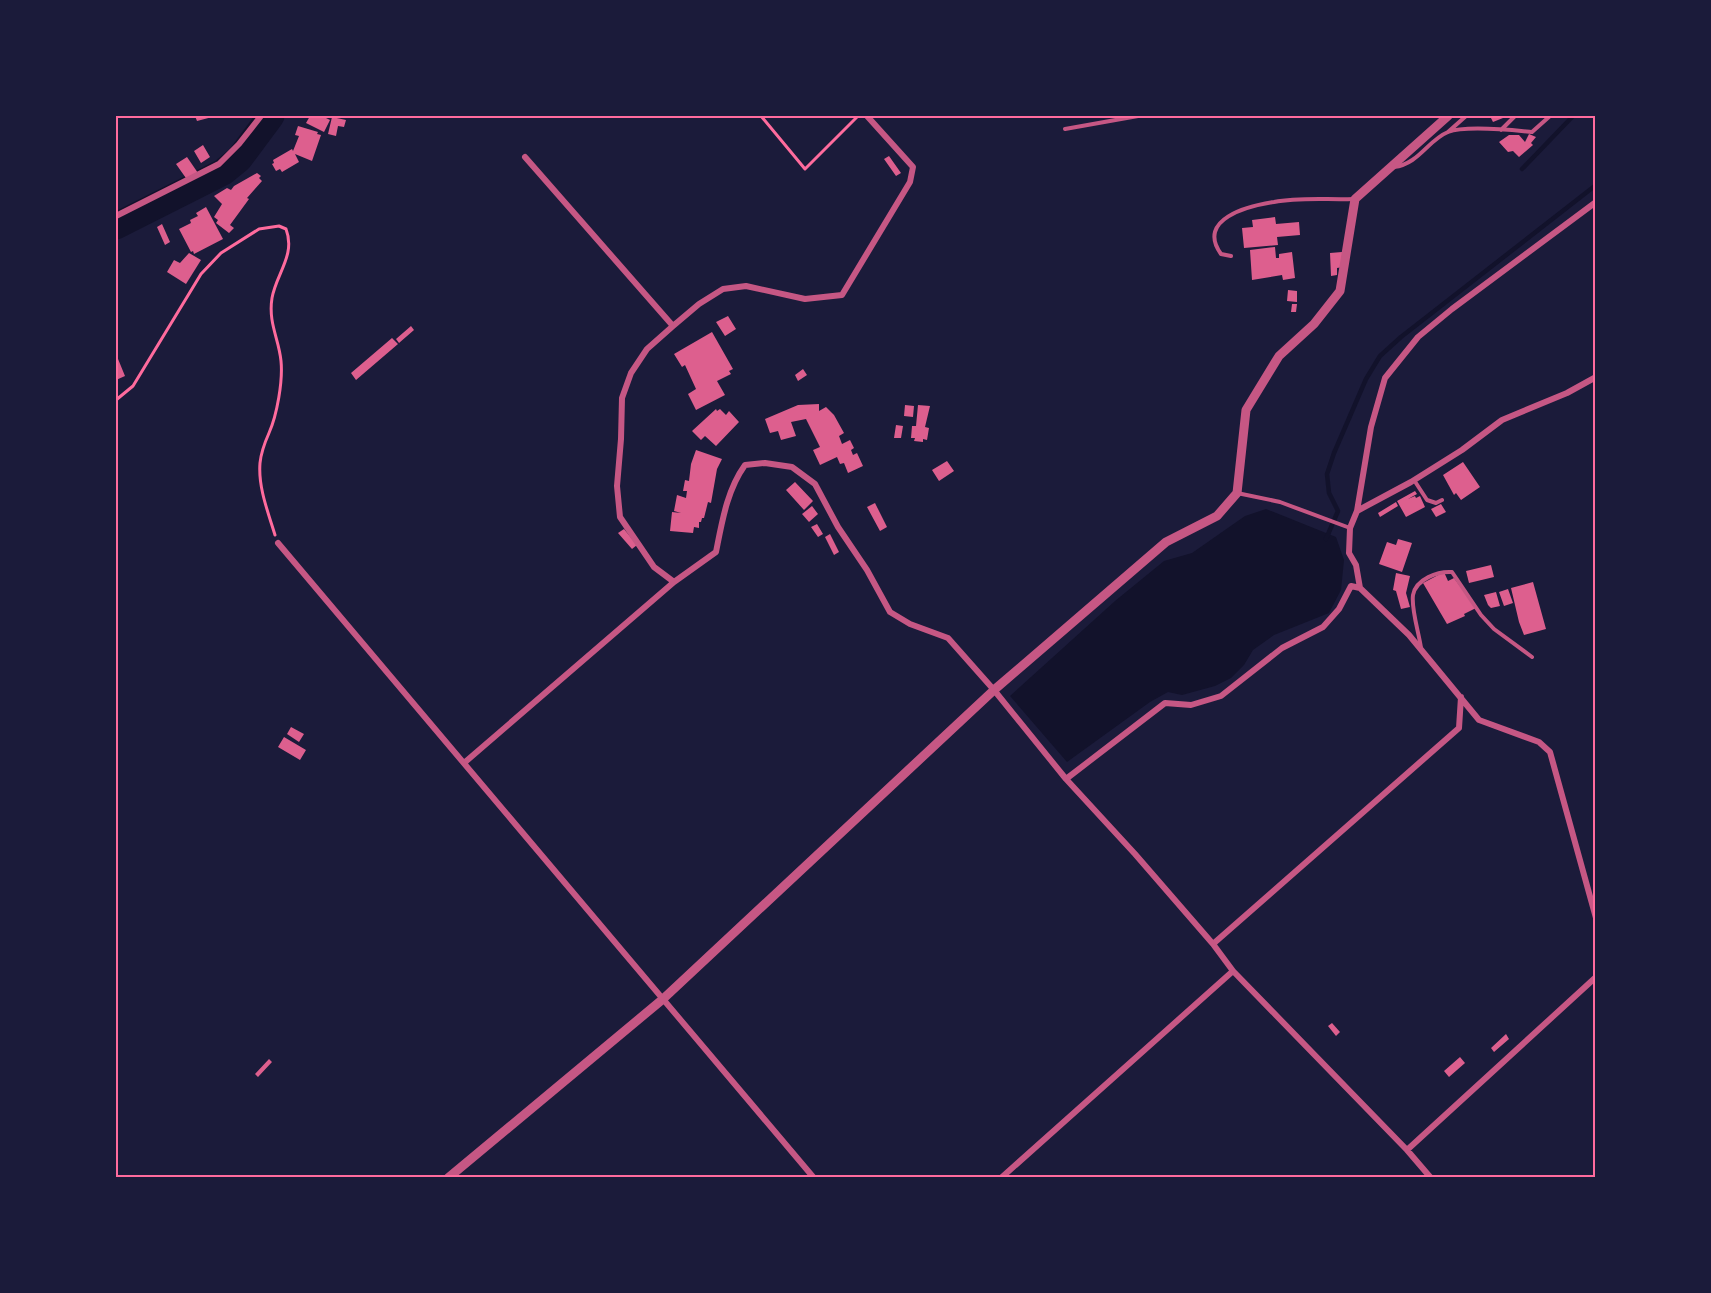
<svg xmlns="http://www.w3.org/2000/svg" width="1711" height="1293" viewBox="0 0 1711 1293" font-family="Georgia,serif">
<rect width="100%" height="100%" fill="#1b1b3a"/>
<path fill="#12122b" d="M 1266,509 L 1336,537 L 1344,560 L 1341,590 L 1329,613 L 1274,635 L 1253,650 L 1244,665 L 1231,678 L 1215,686 L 1182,695 L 1168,692 L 1150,702 L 1067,762 L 1010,696 L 1115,601 L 1164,561 L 1192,553 L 1245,516 Z"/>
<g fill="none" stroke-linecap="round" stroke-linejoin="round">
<path stroke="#12122b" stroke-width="4.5" d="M 1522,169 L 1573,116
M 1326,539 L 1338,511 L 1329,493 L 1327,474 L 1334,453 L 1366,379 L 1380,356 L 1401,337 L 1596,185"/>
<path stroke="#12122b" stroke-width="27" d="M 116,226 L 223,172 L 239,159 L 271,116"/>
</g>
<path fill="#dd5f8e" d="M 195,116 L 216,116 L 197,121 Z
M 310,116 L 322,116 L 330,120 L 324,132 L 306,123 Z
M 1490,116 L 1508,116 L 1493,122 Z
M 332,117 L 346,120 L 344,127 L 338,126 L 336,136 L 328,134 Z
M 298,126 L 318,132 L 317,134 L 321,135 L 312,161 L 295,154 L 299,162 L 282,172 L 280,169 L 276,171 L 272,164 L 274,163 L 273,160 L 292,149 L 293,151 L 299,136 L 295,135 Z
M 1529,134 L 1536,137 L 1531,143 L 1533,145 L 1519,157 L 1513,151 L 1508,152 L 1499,142 L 1509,135 L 1519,135 L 1525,142 Z
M 203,145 L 210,157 L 201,163 L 194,151 Z
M 889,156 L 901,173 L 896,176 L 884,159 Z
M 187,157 L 198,173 L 188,181 L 176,164 Z
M 257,173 L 261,176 L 259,178 L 262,181 L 247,198 L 249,199 L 230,225 L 234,228 L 229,233 L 216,223 L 218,220 L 214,217 L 222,204 L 214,196 L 227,188 L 231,190 L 234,186 Z
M 206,207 L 223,239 L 194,254 L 193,251 L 191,252 L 179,229 L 191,223 L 190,220 L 198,216 L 196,213 Z
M 1275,217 L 1276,224 L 1299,222 L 1300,235 L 1277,237 L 1278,245 L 1244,248 L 1242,228 L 1253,227 L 1252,220 Z
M 162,224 L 170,242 L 165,245 L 157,227 Z
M 1275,247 L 1276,258 L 1279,258 L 1279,254 L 1292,252 L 1295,278 L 1283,280 L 1282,275 L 1252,280 L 1250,250 Z
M 1342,252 L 1343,267 L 1337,268 L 1337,275 L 1331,276 L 1330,253 Z
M 189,253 L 201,260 L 186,284 L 167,272 L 174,260 L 180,263 Z
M 1288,290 L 1297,291 L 1297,302 L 1287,301 Z
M 1292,304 L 1297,304 L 1296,312 L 1291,312 Z
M 728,316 L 736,329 L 725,336 L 716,322 Z
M 411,326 L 414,330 L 399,343 L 396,339 Z
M 712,332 L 733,369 L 729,371 L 731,374 L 717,381 L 725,395 L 696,410 L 688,394 L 696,389 L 685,365 L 682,367 L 674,354 Z
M 392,338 L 398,344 L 356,380 L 351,373 Z
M 116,354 L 125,376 L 116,380 Z
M 803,369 L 807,375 L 798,381 L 795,375 Z
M 819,404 L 819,411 L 826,407 L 834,415 L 844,433 L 839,436 L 842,444 L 850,440 L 854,448 L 851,450 L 853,455 L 857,453 L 863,466 L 848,473 L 844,463 L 840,464 L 837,457 L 820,465 L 813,450 L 820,447 L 806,419 L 791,422 L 796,436 L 781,440 L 778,431 L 770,433 L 765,419 L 798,405 Z
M 905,405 L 914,406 L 913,417 L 904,416 Z
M 918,405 L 930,406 L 925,427 L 929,428 L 927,440 L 923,439 L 923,442 L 914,441 L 915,438 L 911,438 L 912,426 L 916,426 Z
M 716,409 L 717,411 L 720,409 L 726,415 L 729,411 L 739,422 L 716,446 L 705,436 L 701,440 L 692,431 Z
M 896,425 L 903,426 L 901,438 L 894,438 Z
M 696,450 L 722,459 L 717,469 L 711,503 L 708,502 L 704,518 L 702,518 L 701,522 L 699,522 L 699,528 L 694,527 L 693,533 L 670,531 L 672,512 L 681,513 L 674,511 L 677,495 L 686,498 L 687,491 L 683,491 L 685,480 L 689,481 L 691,464 Z
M 947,461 L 954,471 L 939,481 L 932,470 Z
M 1463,462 L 1480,487 L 1461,500 L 1456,493 L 1454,495 L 1443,475 Z
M 795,482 L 813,501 L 804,510 L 786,490 Z
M 1415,491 L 1417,494 L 1408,499 L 1415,496 L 1416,498 L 1420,496 L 1425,507 L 1406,517 L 1397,501 Z
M 1396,502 L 1398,506 L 1380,517 L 1378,513 Z
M 875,503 L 887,527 L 880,531 L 867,507 Z
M 1441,504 L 1446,512 L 1436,517 L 1431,509 Z
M 812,506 L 818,514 L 809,522 L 802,514 Z
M 817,524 L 823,534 L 818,537 L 811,527 Z
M 624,529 L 637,545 L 632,549 L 618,533 Z
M 830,534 L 839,552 L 834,555 L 825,537 Z
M 1398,539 L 1412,543 L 1402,572 L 1379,564 L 1387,542 L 1396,545 Z
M 1491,565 L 1494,577 L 1469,583 L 1466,571 Z
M 1444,572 L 1448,581 L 1454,578 L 1476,608 L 1464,614 L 1465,616 L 1447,624 L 1423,583 Z
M 1396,573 L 1410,576 L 1406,593 L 1410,607 L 1401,609 L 1396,591 L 1393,590 Z
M 1533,582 L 1546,629 L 1524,635 L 1519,622 L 1511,588 Z
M 1508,589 L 1513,603 L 1504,606 L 1499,592 Z
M 1496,592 L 1500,606 L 1491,608 L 1488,605 L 1484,595 Z
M 291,727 L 304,734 L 299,742 L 287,734 Z
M 284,737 L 306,750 L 300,760 L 278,747 Z
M 1332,1023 L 1340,1032 L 1336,1036 L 1328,1026 Z
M 1506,1034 L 1509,1039 L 1494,1052 L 1491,1048 Z
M 1460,1057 L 1465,1063 L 1449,1077 L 1444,1071 Z
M 269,1059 L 272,1062 L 258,1077 L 255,1074 Z"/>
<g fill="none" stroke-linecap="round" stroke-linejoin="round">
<path stroke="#ff6b9d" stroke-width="3" d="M 761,116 L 805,169 L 857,117
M 116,400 L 133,386 L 201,274 L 221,253 L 259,229 L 279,226 L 286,229 C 296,255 276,274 272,298 C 268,323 279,339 281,361 C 283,381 277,415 269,433 C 265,442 261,453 260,463 C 258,487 268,512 275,535"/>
<path stroke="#c65784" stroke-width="4" d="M 1065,129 L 1138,116
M 1501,130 L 1515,116
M 1448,132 L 1466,116
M 1394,167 C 1419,164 1428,140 1448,132 C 1466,125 1512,130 1532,132 L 1550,116
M 1231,256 L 1221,254 C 1196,219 1248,206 1274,202 C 1300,197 1328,200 1354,199
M 1414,480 L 1427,500 L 1436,503 L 1442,500
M 1237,493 L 1280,502 L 1350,528
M 1421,648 C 1419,633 1411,609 1413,595 C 1416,579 1438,571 1452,572 L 1481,615 L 1494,629 L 1532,657"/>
<path stroke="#c65784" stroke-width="6" d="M 525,157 L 673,326
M 116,216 L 219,164 L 239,144 L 261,116
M 1357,511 L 1411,482 L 1462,450 L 1502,420 L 1567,393 L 1596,377
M 278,543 L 814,1178
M 674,582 L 654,567 L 620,517 L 617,486 L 621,439 L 622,398 L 631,373 L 647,349 L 673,326 L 699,304 L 723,289 L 746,286 L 805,299 L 842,295 L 910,182 L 913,167 L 867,116
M 1360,588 L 1356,565 L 1349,553 L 1350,528 L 1357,511 L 1371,427 L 1385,378 L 1418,337 L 1452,309 L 1596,202
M 464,763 L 674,582 L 716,552 C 722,522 727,490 745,465 L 765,463 L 792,467 L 815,484 L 838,527 L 867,570 L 890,612 L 910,624 L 948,638 L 994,690 L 1066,779 L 1135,854 L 1213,944 L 1233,971 L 1407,1150 L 1431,1178
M 1066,779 L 1165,703 L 1191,705 L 1221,696 L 1282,648 L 1323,627 L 1339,609 L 1351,586 L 1360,588 L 1409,635 L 1479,720 L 1539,742 L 1550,752 L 1596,918
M 1213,944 L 1459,728 L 1461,697
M 1407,1150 L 1596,977
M 1001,1178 L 1233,971"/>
<path stroke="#c65784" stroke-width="9" d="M 448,1178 L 663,999 L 994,690 L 1166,542 L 1217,516 L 1237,493 L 1246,410 L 1279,356 L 1314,324 L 1340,291 L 1355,199 L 1448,116"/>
</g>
<rect width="1711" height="1293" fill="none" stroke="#1b1b3a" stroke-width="234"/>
<rect x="117" y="117" width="1477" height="1059" fill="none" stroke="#ff6b9d" stroke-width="2"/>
</svg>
